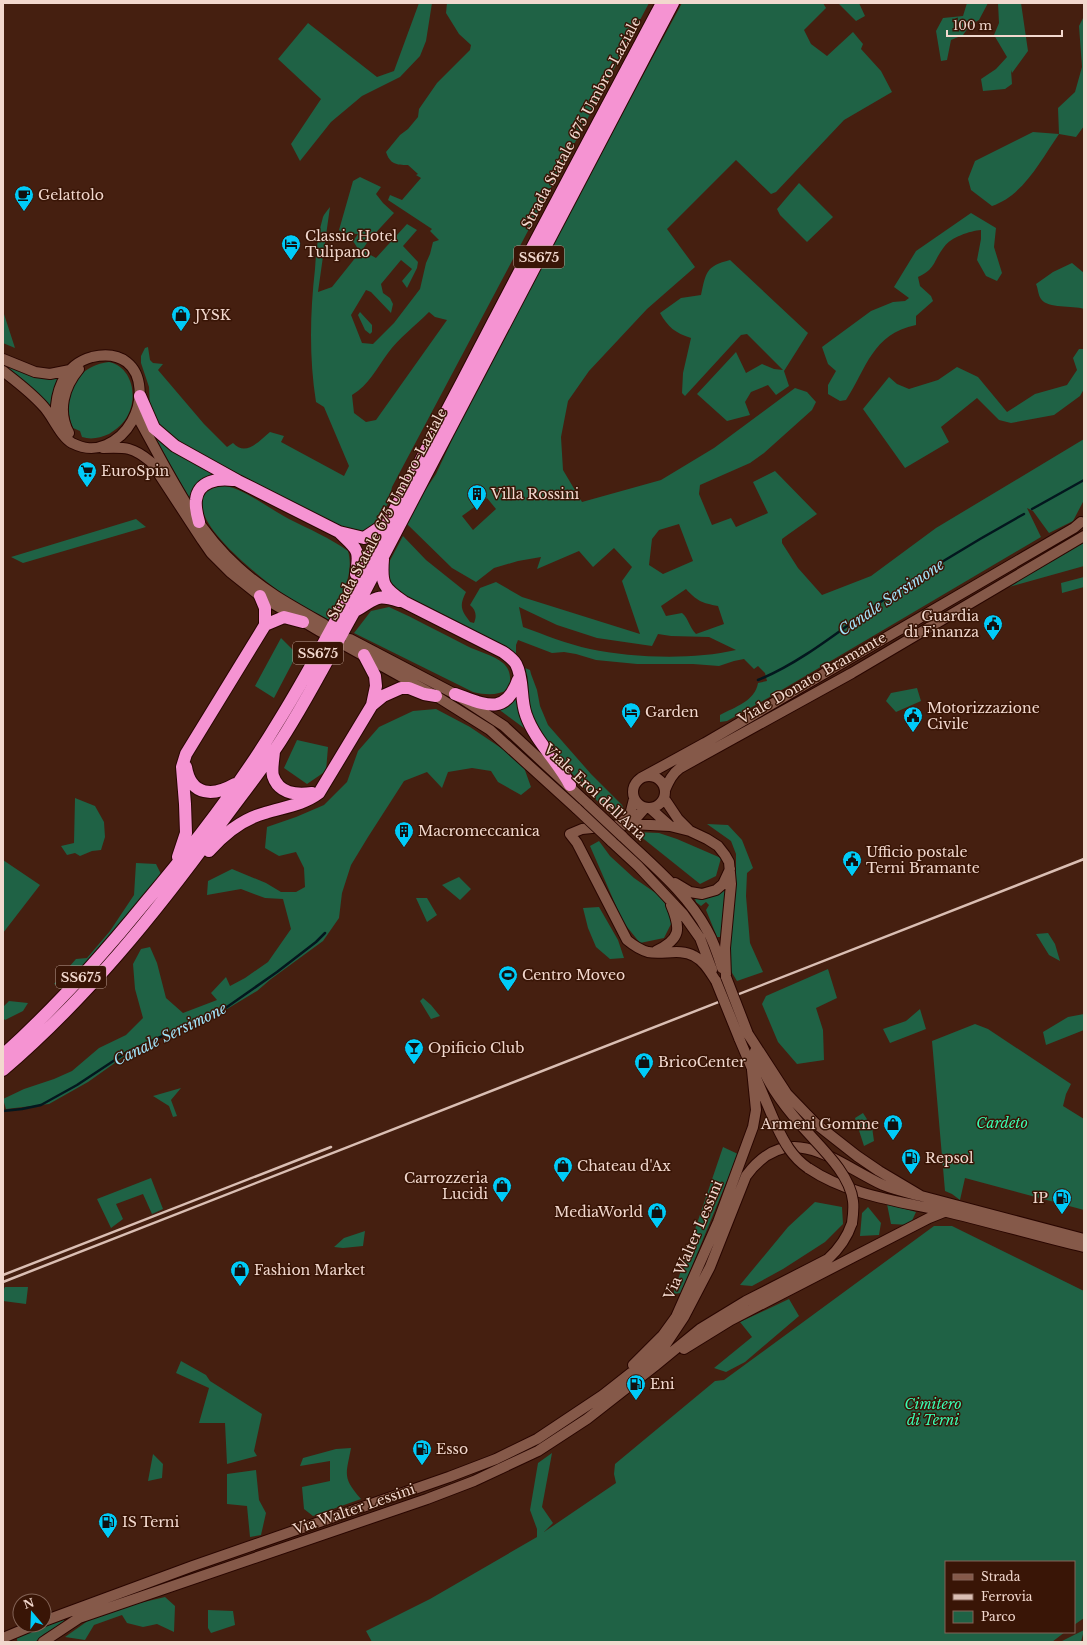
<svg xmlns="http://www.w3.org/2000/svg" width="1087" height="1645" viewBox="0 0 1087 1645" font-family="'Libre Baskerville',serif">
<rect width="100%" height="100%" fill="#451f10"/>
<path fill="#1f6245" fill-rule="evenodd" d="M 419,3 L 432,3 L 426,41 L 420,56 L 400,77 L 362,96 L 331,122 L 300,161 L 291,144 L 321,99 L 278,59 L 308,23 L 377,77 L 394,71 Z
M 447,3 L 649,3 L 392,487 L 389,502 L 375,524 L 363,531 L 354,531 L 338,525 L 175,441 L 156,420 L 150,409 L 149,387 L 141,363 L 141,356 L 145,348 L 148,347 L 150,360 L 153,363 L 163,364 L 158,370 L 204,424 L 227,447 L 233,443 C 246,457 259,441 270,432 L 284,436 L 281,442 L 344,476 L 349,466 L 324,407 L 316,402 C 309,358 310,313 315,269 C 316,252 318,234 323,217 C 324,214 327,211 330,207 L 318,292 L 332,287 L 360,252 L 353,241 L 358,234 L 343,233 L 339,230 L 353,181 L 360,177 L 381,187 L 376,194 L 383,203 L 394,213 L 368,241 L 363,249 L 367,253 L 376,258 L 407,224 L 417,230 L 403,246 L 418,262 L 417,268 L 407,288 L 402,281 L 412,269 L 401,260 L 381,284 L 383,293 L 390,298 L 393,304 L 391,313 L 371,292 L 366,290 L 351,315 L 362,343 L 373,344 L 394,323 L 420,289 L 426,263 L 430,254 L 433,242 L 439,240 L 430,231 L 432,229 L 388,200 L 390,195 L 402,200 L 421,178 L 416,175 L 418,174 L 408,165 C 396,165 390,164 386,152 L 400,135 L 408,129 L 418,117 L 419,109 L 437,83 L 470,50 L 471,45 L 459,34 L 446,13 ZM 429,312 L 435,317 L 447,320 L 376,420 L 366,422 L 354,413 L 352,395 C 369,385 376,369 388,353 C 398,339 416,325 429,312 Z
M 682,3 L 823,3 L 826,8 L 804,30 L 811,44 L 827,56 L 853,32 L 863,44 L 861,49 L 881,71 L 892,92 L 844,120 L 776,192 L 771,194 L 736,160 L 667,229 L 695,267 L 647,309 L 589,371 L 568,401 L 561,437 L 563,470 L 582,502 L 661,480 L 714,448 L 795,388 L 807,392 L 816,402 L 812,410 L 764,453 L 750,463 L 700,485 L 699,494 L 712,525 L 731,518 L 736,527 L 768,513 L 753,482 L 775,471 L 817,514 L 786,536 L 782,539 L 782,543 L 798,568 L 822,595 L 871,576 L 936,528 L 1084,439 L 1084,500 L 1073,521 L 1049,533 L 1033,511 L 1027,508 L 1041,537 L 768,698 L 727,721 L 720,722 L 720,715 C 735,707 755,701 758,683 L 767,681 L 765,673 L 758,666 L 754,669 L 744,659 L 734,661 L 719,666 L 693,664 L 637,664 L 596,660 L 576,654 L 564,652 L 552,653 L 518,640 L 516,645 L 516,654 L 400,593 L 389,582 L 387,566 L 403,536 L 426,560 L 466,592 C 459,606 461,610 470,622 L 474,623 C 477,616 476,610 470,605 L 480,588 L 496,582 L 522,597 L 640,634 L 622,581 L 632,567 L 614,548 L 593,567 L 579,551 L 537,569 L 541,557 L 518,561 L 494,568 L 476,582 L 452,568 L 407,524 L 420,498 L 436,474 L 487,365 ZM 487,498 L 496,509 L 473,530 L 462,516 ZM 679,524 L 693,561 L 663,574 L 649,565 L 652,539 L 659,530 ZM 686,589 C 697,601 702,603 718,606 L 724,624 L 696,634 C 689,627 689,619 682,613 L 666,616 L 661,606 ZM 519,607 L 557,625 L 597,638 L 652,646 L 658,634 L 671,636 L 709,637 L 736,650 C 693,660 633,658 590,649 C 567,644 545,635 523,627 Z
M 838,3 L 859,3 L 865,16 L 856,21 Z
M 967,3 L 988,3 L 979,20 L 970,25 L 963,35 L 951,40 L 947,60 L 941,61 L 936,31 L 943,18 L 963,16 Z
M 998,3 L 1021,3 L 1028,51 L 1012,73 L 1011,70 L 1012,84 L 1005,89 L 983,91 L 981,79 L 996,69 L 1007,57 L 994,35 L 999,23 Z
M 1084,16 L 1084,126 L 1076,137 L 1059,134 C 1041,160 1023,196 992,206 L 971,190 L 968,179 L 975,161 L 1033,132 L 1059,134 L 1058,108 L 1075,92 L 1082,67 L 1079,26 Z
M 799,183 L 833,217 L 807,242 L 780,215 L 777,209 Z
M 971,213 L 996,228 L 994,247 L 1002,273 L 997,281 L 986,276 L 977,260 L 981,239 L 981,230 C 970,231 951,237 944,247 C 933,261 936,269 918,277 L 920,286 L 931,296 L 933,301 L 916,316 L 916,325 C 872,334 867,368 846,400 L 840,401 L 828,394 L 828,385 L 836,371 L 828,364 L 822,347 L 871,311 L 893,302 L 905,301 L 909,298 L 894,287 L 916,251 Z
M 730,260 L 808,333 L 784,371 L 789,386 L 776,395 L 768,385 L 751,392 L 745,402 L 750,415 L 727,421 L 697,394 L 736,352 L 746,373 L 762,364 L 774,369 L 783,370 L 747,334 L 741,335 L 685,396 L 682,393 L 683,373 L 691,338 C 675,333 668,327 660,313 L 681,298 L 701,295 C 706,272 706,266 730,260 Z
M 1072,263 L 1084,273 L 1084,309 C 1072,305 1048,309 1041,299 C 1038,295 1038,288 1036,284 L 1053,272 Z
M 3,311 L 15,348 L 3,343 Z
M 360,312 L 372,325 L 372,332 L 370,334 L 365,330 L 358,315 Z
M 1079,349 L 1084,349 L 1084,389 L 1080,396 L 1054,415 L 1011,423 L 999,420 L 977,398 L 941,427 L 949,442 L 905,468 L 863,409 L 889,377 L 897,384 L 909,389 L 938,380 L 957,367 L 978,377 L 1007,412 L 1035,394 L 1067,385 L 1077,370 L 1073,358 Z
M 3,362 L 59,376 L 52,410 L 3,367 Z
M 109,362 C 132,367 138,396 128,415 C 124,423 117,429 109,434 C 100,438 91,440 82,437 L 80,431 L 73,428 C 60,397 75,366 109,362 Z
M 154,436 L 216,475 C 199,477 195,483 190,499 Z
M 221,485 C 244,488 268,508 289,519 C 309,529 330,538 348,551 C 355,576 340,598 329,620 C 318,614 305,609 294,602 C 272,587 190,526 203,497 C 206,490 215,488 221,485 Z
M 136,519 L 146,527 L 23,563 L 11,557 Z
M 1079,543 L 1084,543 L 1084,566 L 1005,588 L 1000,588 Z
M 1084,577 L 1084,587 L 1062,593 L 1061,583 Z
M 389,607 C 416,619 441,633 467,646 C 477,651 495,656 503,663 C 511,670 511,679 509,689 C 497,696 486,695 473,692 L 354,633 L 371,611 Z
M 281,638 L 297,654 L 274,698 L 255,686 Z
M 525,668 L 530,670 L 531,674 L 537,690 L 540,706 L 548,725 L 591,774 L 622,805 L 624,810 L 619,816 L 615,818 L 589,793 L 551,749 L 532,724 Z
M 917,688 L 921,701 L 896,712 L 886,701 L 891,693 Z
M 516,699 L 521,717 L 528,731 L 497,708 L 508,707 Z
M 436,709 L 470,727 L 522,762 L 531,787 L 521,795 L 498,782 L 491,771 L 472,768 L 448,772 L 442,788 L 427,772 L 404,781 L 368,837 L 351,865 L 342,893 L 339,918 L 323,941 L 271,979 L 257,991 L 227,1009 L 136,1048 L 88,1082 L 49,1104 L 6,1109 L 3,1099 L 24,1089 L 54,1079 L 72,1071 L 99,1048 L 126,1035 L 143,1018 L 135,989 L 133,964 L 141,949 L 150,947 L 157,963 L 166,998 L 183,1013 L 217,1000 L 211,993 L 226,977 L 230,986 L 245,978 L 268,962 L 291,929 L 283,899 L 265,898 L 241,889 L 207,895 L 208,881 L 232,869 L 266,883 L 281,892 L 296,892 L 305,887 L 304,868 L 296,852 L 279,856 L 265,848 L 267,827 L 296,817 L 324,805 L 347,782 L 358,751 L 379,727 L 413,711 Z
M 297,740 L 328,747 L 326,771 L 307,784 L 284,768 Z
M 75,798 L 95,806 L 104,822 L 105,837 L 101,850 L 92,851 L 80,856 L 75,853 L 67,855 L 61,846 L 74,843 Z
M 707,824 L 728,825 L 742,840 L 753,868 L 747,873 L 746,896 L 750,943 L 763,972 L 737,981 L 729,968 L 729,935 L 736,880 L 736,854 L 731,841 Z
M 635,832 L 659,833 L 677,839 L 721,858 L 716,876 L 700,884 Z
M 599,841 L 610,856 L 634,878 L 660,896 L 667,907 L 672,922 L 664,938 L 640,943 L 623,922 L 590,846 Z
M 3,860 L 40,885 L 3,933 Z
M 136,863 L 156,864 L 161,874 L 141,901 L 66,987 L 54,984 L 76,959 L 87,958 L 110,931 L 134,895 Z
M 459,877 L 471,889 L 460,900 L 442,885 Z
M 725,887 L 728,888 L 722,937 L 717,937 L 706,910 L 709,905 L 706,902 L 701,906 L 696,902 L 694,896 Z
M 427,898 L 437,915 L 427,922 L 416,898 Z
M 599,907 L 618,940 L 624,958 L 610,959 L 596,947 L 588,928 L 583,908 Z
M 1048,933 L 1055,944 L 1060,961 L 1049,955 L 1036,934 Z
M 828,969 L 837,998 L 816,1008 L 823,1030 L 824,1060 L 797,1064 L 778,1042 L 762,1004 L 766,996 Z
M 423,998 L 431,1005 L 440,1016 L 431,1019 L 420,1001 Z
M 9,1001 L 28,1003 L 23,1011 L 5,1020 L 3,1018 L 3,1007 Z
M 920,1009 L 926,1029 L 890,1043 L 883,1029 L 906,1021 Z
M 1084,1014 L 1084,1030 L 1046,1045 L 1043,1032 L 1068,1017 Z
M 975,1024 L 988,1029 L 1071,1084 L 1066,1094 L 1063,1106 L 1084,1119 L 1084,1210 L 965,1178 L 960,1200 L 952,1194 L 945,1191 L 932,1041 Z
M 181,1088 L 171,1100 L 177,1116 L 173,1117 L 169,1106 L 153,1096 Z
M 863,1113 L 872,1127 L 874,1141 L 864,1146 L 855,1118 Z
M 723,1147 L 738,1154 L 681,1293 L 673,1294 Z
M 151,1178 L 163,1209 L 152,1214 L 143,1194 L 116,1204 L 123,1219 L 111,1228 L 97,1199 Z
M 815,1202 L 842,1207 L 843,1224 L 825,1242 L 783,1269 L 752,1286 L 740,1285 L 788,1227 Z
M 887,1204 L 916,1212 L 910,1225 L 891,1224 Z
M 868,1207 L 881,1223 L 879,1235 L 860,1236 L 862,1213 Z
M 934,1226 L 952,1226 L 1084,1291 L 1084,1618 L 1074,1625 L 1074,1562 L 946,1562 L 946,1632 L 1065,1632 L 1052,1642 L 372,1642 L 366,1631 L 430,1599 L 537,1537 L 537,1529 L 530,1510 L 538,1463 L 552,1453 L 542,1507 L 553,1523 L 544,1532 L 616,1483 L 614,1474 L 615,1464 L 715,1381 L 724,1380 Z
M 365,1231 L 363,1246 L 343,1248 L 334,1247 L 344,1238 Z
M 5,1287 L 28,1287 L 26,1304 L 3,1301 L 3,1291 Z
M 789,1299 L 799,1316 L 745,1362 L 726,1372 L 714,1368 L 752,1337 L 740,1322 Z
M 181,1361 L 206,1375 L 210,1381 L 262,1414 L 254,1451 L 257,1456 L 227,1464 L 225,1423 L 199,1423 L 209,1388 L 176,1373 Z
M 351,1448 C 346,1475 342,1477 361,1499 L 313,1516 L 304,1509 L 302,1487 L 330,1481 L 330,1461 L 300,1466 L 303,1458 L 336,1449 Z
M 153,1454 L 163,1464 L 162,1478 L 148,1481 Z
M 256,1470 L 259,1500 L 266,1513 L 261,1535 L 250,1537 L 247,1506 L 227,1504 L 227,1474 Z
M 165,1597 L 175,1606 L 174,1632 L 157,1624 L 143,1627 L 127,1623 L 122,1615 L 94,1625 L 85,1640 L 65,1637 L 89,1620 L 131,1605 Z
M 208,1610 L 233,1611 L 235,1625 L 211,1633 L 208,1628 Z
M 63,1619 L 65,1622 L 44,1634 L 35,1642 L 18,1642 L 17,1640 L 17,1637 L 19,1636 Z
M 1084,1630 L 1081,1642 L 1060,1642 Z"/>
<g fill="none" stroke-linecap="round" stroke-linejoin="round">
<path stroke="#03171e" stroke-width="2.5" d="M 1032,509 L 1084,480
M 758,680 C 800,663 839,631 876,605 C 924,572 973,542 1024,514
M 3,1111 L 22,1109 L 41,1105 L 77,1085 L 127,1052 L 227,1007 L 277,972 L 316,942 L 325,933"/>
<g stroke="#290600" stroke-width="12">
<path id="secondary" d="M 3,359 L 35,372 L 50,374 L 70,370
M 3,371 C 17,382 32,393 44,407 C 53,417 61,437 72,443 C 84,449 94,450 106,445 C 152,426 154,343 92,357 C 62,365 54,395 56,422
M 136,414 C 166,467 192,526 238,567 C 264,591 294,607 324,624
M 69,433 C 57,411 64,387 79,369
M 103,448 C 126,447 133,447 151,462 L 202,540 L 211,553 L 230,572 L 260,596 L 321,632
M 350,639 L 455,694 L 504,726 L 589,805
M 346,646 L 436,696 L 490,730 L 577,809
M633 792a16 16 0 1 1 32 0a16 16 0 1 1-32 0Z
M 641,778 L 705,743 L 1074,528 L 1081,522
M 665,790 C 669,781 672,774 680,768 L 852,673 L 1084,536
M 664,798 L 678,819 L 689,830
M 645,808 L 631,824 L 582,829 L 570,834 L 577,843 L 627,940 C 633,945 641,950 648,952 C 663,955 680,948 694,956 C 704,961 710,972 716,981
M 651,809 L 670,826 L 690,831 L 707,839 L 718,846 L 725,855 L 729,862 L 731,884 L 725,948 L 726,977
M 621,823 L 630,815 L 634,799
M 631,824 L 670,826
M 622,836 C 652,865 687,893 707,930 C 714,942 718,955 722,968
M 611,841 L 638,866 L 683,914 L 700,938 L 712,970
M 675,883 L 690,892 L 702,894 L 716,890 L 723,884 L 730,869
M 656,951 C 681,939 681,929 671,905
M 748,1034 L 787,1094 L 815,1123 L 857,1156 L 879,1171 L 921,1196 L 1084,1239
M 739,1038 L 776,1125
M 755,1051 C 766,1081 780,1101 801,1125
M 808,1168 C 848,1195 897,1201 943,1211 C 990,1222 1037,1236 1084,1247
M 684,1349 L 731,1320 L 929,1218 L 944,1212
M 633,1365 L 663,1335 L 676,1317 L 718,1222 L 753,1127 L 756,1110 L 752,1070
M 44,1621 L 193,1566 L 449,1477 L 496,1459 L 537,1439 L 603,1395 L 664,1347 L 684,1317 L 710,1267 L 746,1176 C 789,1117 836,1163 883,1185 C 895,1190 909,1193 921,1196
M 3,1638 L 34,1625
M 43,1642 L 79,1618 L 427,1499 L 474,1481 L 538,1451 L 587,1419 L 656,1365 L 700,1329 L 746,1301 L 828,1259 C 840,1248 847,1238 852,1223"/>
</g>
<g stroke="#290600" stroke-width="14">
<path id="highway" d="M 140,396 L 154,428 L 175,446 L 238,481 L 339,532 L 364,538 L 385,524
M 199,522 C 197,515 195,507 196,500 C 198,481 218,478 233,480
M 341,534 C 358,550 360,550 356,574
M 383,559 C 381,584 383,588 404,602 L 503,652 C 507,655 513,659 516,664 C 524,679 520,699 526,715 C 535,741 558,761 570,785
M 355,611 C 376,600 373,593 399,601
M 265,625 L 284,617 L 303,622
M 455,694 C 484,704 505,717 518,680
M 372,705 L 383,696 L 401,688 L 409,688 L 424,694 L 436,696
M 274,750 C 274,757 271,769 273,776 C 279,794 296,795 312,793
M 186,767 C 191,797 214,796 235,784
M 209,851 C 224,834 242,819 265,813 C 284,807 303,805 319,793 L 372,705 L 376,686 L 375,676 L 364,655
M 178,857 L 186,833 L 185,804 L 182,767 L 186,754 L 265,625 L 265,608 L 260,596
M 3,1055 C 55,1008 100,958 144,904 C 193,846 239,787 278,722 C 311,669 340,613 369,558 C 400,499 432,439 463,380 C 528,254 595,129 662,3
M 3,1070 C 86,999 155,914 219,826 C 237,801 257,776 274,751 C 304,707 328,658 354,612 L 673,3"/>
</g>
<use href="#secondary" stroke="#855949" stroke-width="10"/>
<use href="#highway" stroke="#f593d2" stroke-width="12"/>
<path stroke="#dabeb3" stroke-width="2.5" d="M 3,1275 L 331,1147
M 3,1282 L 1084,859"/>
<g stroke="#290600" stroke-width="12" stroke-linecap="butt">
<path id="secondary-bridge" d="M 589,805 L 622,836
M 577,809 L 611,841
M 726,977 L 748,1034
M 716,981 L 739,1038
M 776,1125 C 784,1142 792,1157 808,1168
M 801,1125 C 819,1146 850,1173 853,1201 C 854,1209 853,1216 852,1223"/>
</g>
<use href="#secondary-bridge" stroke="#855949" stroke-width="10"/>
</g>
<defs>
<g id="cafe-pin" transform="scale(1)"><path d="M0 17L-7.5 6A9.5 9.5 0 1 1 7.5 6Z" fill="#00cbf8" stroke="#391506"/><path d="M-5.5-4.5H6V0H3Q3 3.5 0 3.5H-2.5Q-5.5 3.5-5.5 0ZM3-3.2v2h1.7v-2ZM-6 4.5H4V6H-6Z" fill="#111"/></g>
<g id="hotel-pin" transform="scale(1)"><path d="M0 17L-7.5 6A9.5 9.5 0 1 1 7.5 6Z" fill="#00cbf8" stroke="#391506"/><path d="M-6-4.5h1.5V1H6V5H4.5V3h-9V5H-6ZM-4 0a1.8 1.8 0 1 1 3.6 0ZM.5 0V-2.5h3Q6-2.5 6 0Z" fill="#111"/></g>
<g id="shop-pin" transform="scale(1)"><path d="M0 17L-7.5 6A9.5 9.5 0 1 1 7.5 6Z" fill="#00cbf8" stroke="#391506"/><path d="M-5-2.5h2.3a2.7 3.5 0 0 1 5.4 0H5L5.5 6h-11ZM-1.5-2.5h3a1.5 2.3 0 0 0-3 0Z" fill="#111"/></g>
<g id="supermarket-pin" transform="scale(1)"><path d="M0 17L-7.5 6A9.5 9.5 0 1 1 7.5 6Z" fill="#00cbf8" stroke="#391506"/><path d="M-6-5.5h2.5l.6 2H6L4.5 2H-2.5L-4.4-4H-6ZM-1.5 3.2a1.3 1.3 0 1 0 .1 0ZM3 3.2a1.3 1.3 0 1 0 .1 0Z" fill="#111"/></g>
<g id="building-pin" transform="scale(1)"><path d="M0 17L-7.5 6A9.5 9.5 0 1 1 7.5 6Z" fill="#00cbf8" stroke="#391506"/><path d="M-4-6H4V6H1V3H-1V6H-4ZM-2.5-4.3h1.7v1.8h-1.7ZM.8-4.3h1.7v1.8H.8ZM-2.5-1h1.7V.8h-1.7ZM.8-1h1.7V.8H.8Z" fill="#111"/></g>
<g id="civic-pin" transform="scale(1)"><path d="M0 17L-7.5 6A9.5 9.5 0 1 1 7.5 6Z" fill="#00cbf8" stroke="#391506"/><path d="M-.6-6.5H3V-4.5H.6V-3L4-1V1h2V6H-6V1h2V-1L-.6-3ZM-1.2 2.5V6h2.4V2.5Z" fill="#111"/></g>
<g id="stadium-pin" transform="scale(1)"><path d="M0 17L-7.5 6A9.5 9.5 0 1 1 7.5 6Z" fill="#00cbf8" stroke="#391506"/><path d="M0-5a6.5 5 0 1 0 0 10a6.5 5 0 1 0 0-10ZM-3.5-1.8h7v3.6h-7Z" fill="#111"/></g>
<g id="bar-pin" transform="scale(1)"><path d="M0 17L-7.5 6A9.5 9.5 0 1 1 7.5 6Z" fill="#00cbf8" stroke="#391506"/><path d="M-6-5H6L.8 .8V4.5H3.5V6h-7V4.5H-.8V.8Z" fill="#111"/></g>
<g id="fuel-pin" transform="scale(1)"><path d="M0 17L-7.5 6A9.5 9.5 0 1 1 7.5 6Z" fill="#00cbf8" stroke="#391506"/><path d="M-5.5-6h7V0h2V4h1.3V-2.5L3-4.5l.8-.8L6-3V5H2.5V1h-1V6h-7ZM-4.2-4.7v3.2H.2V-4.7Z" fill="#111"/></g>
</defs>
<g fill-rule="evenodd">
<use href="#cafe-pin" x="24" y="195"/>
<use href="#hotel-pin" x="291" y="244"/>
<use href="#shop-pin" x="181" y="315"/>
<use href="#supermarket-pin" x="87" y="471"/>
<use href="#building-pin" x="477" y="494"/>
<use href="#civic-pin" x="993" y="624"/>
<use href="#hotel-pin" x="631" y="712"/>
<use href="#civic-pin" x="913" y="716"/>
<use href="#building-pin" x="404" y="831"/>
<use href="#civic-pin" x="852" y="860"/>
<use href="#stadium-pin" x="508" y="975"/>
<use href="#bar-pin" x="414" y="1048"/>
<use href="#shop-pin" x="644" y="1062"/>
<use href="#shop-pin" x="893" y="1124"/>
<use href="#fuel-pin" x="911" y="1158"/>
<use href="#shop-pin" x="563" y="1166"/>
<use href="#shop-pin" x="502" y="1186"/>
<use href="#fuel-pin" x="1062" y="1198"/>
<use href="#shop-pin" x="657" y="1212"/>
<use href="#shop-pin" x="240" y="1270"/>
<use href="#fuel-pin" x="636" y="1384"/>
<use href="#fuel-pin" x="422" y="1449"/>
<use href="#fuel-pin" x="108" y="1522"/>
</g>
<g text-anchor="middle" dominant-baseline="central" stroke-width="3" stroke-linejoin="round" paint-order="stroke">
<g fill="#391506" stroke="#ba9e92" stroke-width="1">
<rect x="514" y="246" width="50" height="22" rx="3"/>
<rect x="293" y="642" width="50" height="22" rx="3"/>
<rect x="56" y="966" width="50" height="22" rx="3"/>
</g>
<g font-size="13" font-weight="bold" fill="#f2d8ce">
<text x="539" y="257">SS675</text>
<text x="318" y="653">SS675</text>
<text x="81" y="977">SS675</text>
</g>
<g font-size="14" fill="#f2d8ce" stroke="#391506">
<text transform="translate(581 123) rotate(-62)">Strada Statale 675 Umbro-Laziale</text>
<text transform="translate(387 514) rotate(-62)">Strada Statale 675 Umbro-Laziale</text>
<text transform="translate(812 678) rotate(-30)">Viale Donato Bramante</text>
<text transform="translate(595 792) rotate(43)">Viale Eroi dell'Aria</text>
<text transform="translate(693 1240) rotate(-67)">Via Walter Lessini</text>
<text transform="translate(354 1509) rotate(-19)">Via Walter Lessini</text>
</g>
<g font-size="14" fill="#f2d8ce" stroke="#391506" text-anchor="start">
<text x="38" y="195">Gelattolo</text>
<text x="305" y="236">Classic Hotel<tspan x="305" dy="16">Tulipano</tspan></text>
<text x="195" y="315">JYSK</text>
<text x="101" y="471">EuroSpin</text>
<text x="491" y="494">Villa Rossini</text>
<text x="979" y="616" text-anchor="end">Guardia<tspan x="979" dy="16">di Finanza</tspan></text>
<text x="927" y="708">Motorizzazione<tspan x="927" dy="16">Civile</tspan></text>
<text x="645" y="712">Garden</text>
<text x="418" y="831">Macromeccanica</text>
<text x="866" y="852">Ufficio postale<tspan x="866" dy="16">Terni Bramante</tspan></text>
<text x="522" y="975">Centro Moveo</text>
<text x="428" y="1048">Opificio Club</text>
<text x="658" y="1062">BricoCenter</text>
<text x="879" y="1124" text-anchor="end">Armeni Gomme</text>
<text x="925" y="1158">Repsol</text>
<text x="577" y="1166">Chateau d'Ax</text>
<text x="488" y="1178" text-anchor="end">Carrozzeria<tspan x="488" dy="16">Lucidi</tspan></text>
<text x="1048" y="1198" text-anchor="end">IP</text>
<text x="643" y="1212" text-anchor="end">MediaWorld</text>
<text x="254" y="1270">Fashion Market</text>
<text x="650" y="1384">Eni</text>
<text x="436" y="1449">Esso</text>
<text x="122" y="1522">IS Terni</text>
</g>
<g font-size="14" font-style="italic" fill="#38fdb2" stroke="#391506">
<text x="1002" y="1123">Cardeto</text>
<text x="933" y="1404">Cimitero<tspan x="933" dy="16">di Terni</tspan></text>
</g>
<g font-size="15" font-style="italic" fill="#a0e2f9" stroke="#391506">
<text transform="translate(891 597) rotate(-34)">Canale Sersimone</text>
<text transform="translate(170 1034) rotate(-26)">Canale Sersimone</text>
</g>
</g>
<rect width="1087" height="1645" fill="none" stroke="#f2d8ce" stroke-width="8"/>
<rect x="945" y="1561" width="130" height="72" fill="#391506" stroke="#836356"/>
<rect x="953" y="1574" width="20" height="6" fill="#855949" stroke="#836356"/>
<text x="981" y="1581" font-size="12" fill="#f2d8ce">Strada</text>
<rect x="953" y="1594" width="20" height="6" fill="#dabeb3" stroke="#836356"/>
<text x="981" y="1601" font-size="12" fill="#f2d8ce">Ferrovia</text>
<rect x="953" y="1611" width="20" height="12" fill="#1f6245" stroke="#836356"/>
<text x="981" y="1621" font-size="12" fill="#f2d8ce">Parco</text>
<g transform="translate(32 1613) rotate(341)"><circle r="19" fill="#391506" stroke="#836356"/>
<path d="M0-3L7 15L0 10L-7 15Z" fill="#00cbf8"/>
<text y="-6" font-size="11" font-weight="bold" text-anchor="middle" fill="#f2d8ce">N</text>
</g>
<path d="M947 30v6h115v-6" fill="none" stroke="#f2d8ce" stroke-width="2"/>
<text x="953" y="30" font-size="12" fill="#f2d8ce" stroke="#391506" stroke-width="3" paint-order="stroke">100 m</text>
</svg>
